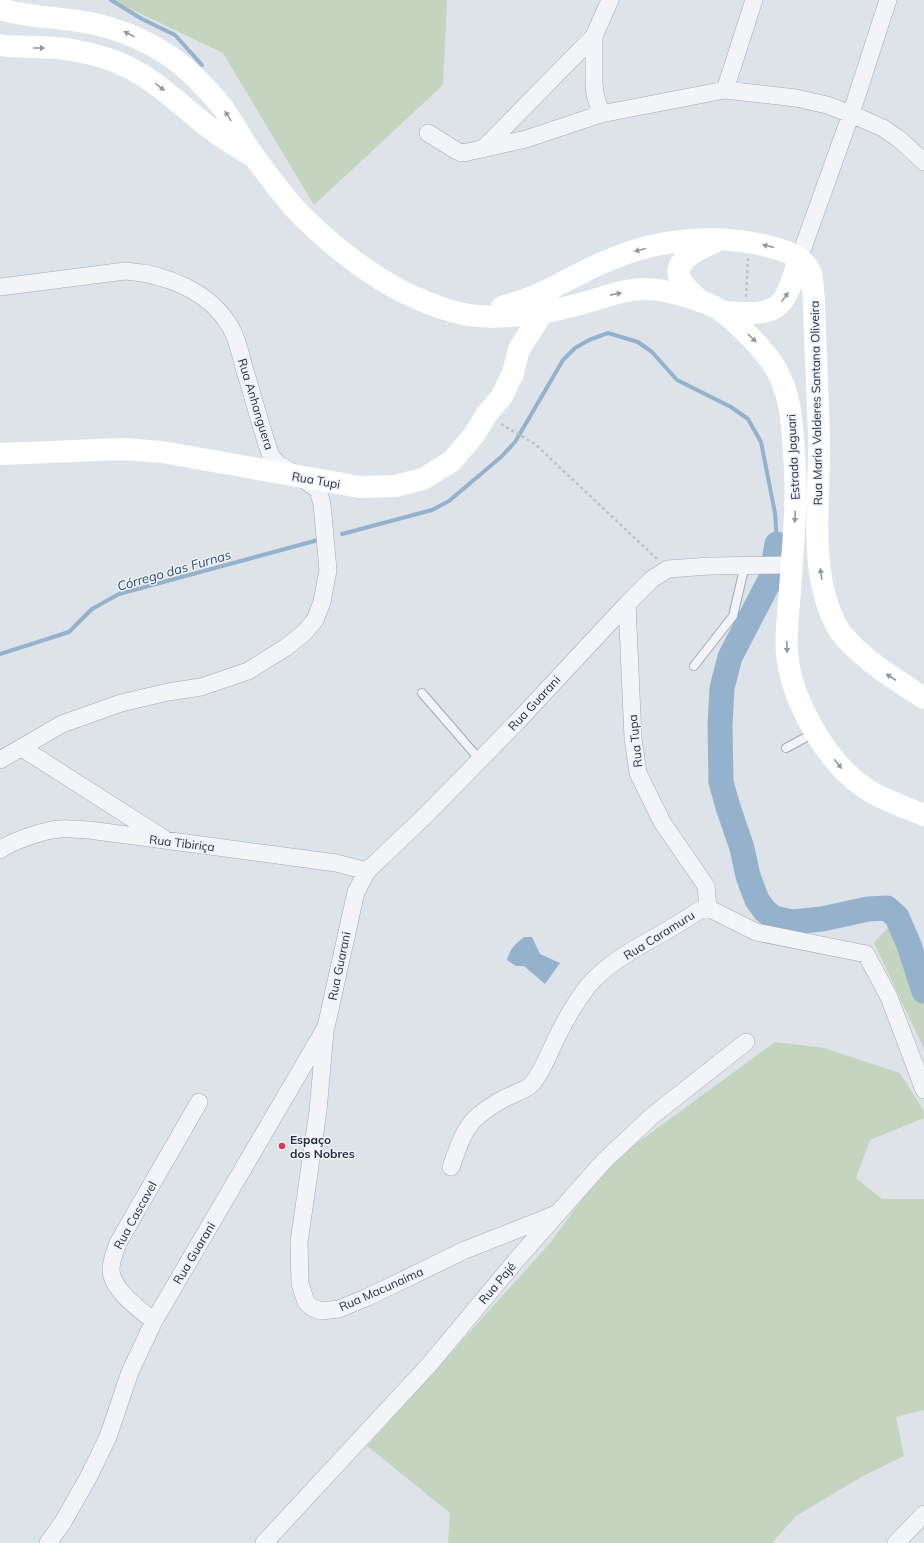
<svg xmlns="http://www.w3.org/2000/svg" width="924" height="1543" viewBox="0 0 924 1543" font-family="Mulish,sans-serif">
<rect width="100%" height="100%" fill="#dee3e9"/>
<path fill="#c4d4bf" d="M 112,0 L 447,0 L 443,85 L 314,205 L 223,53 Z
M 890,925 L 902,937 L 924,980 L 924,1049 L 874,943 Z
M 775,1042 L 824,1048 L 900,1073 L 924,1111 L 924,1118 L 870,1140 L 856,1178 L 882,1199 L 924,1199 L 924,1410 L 896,1417 L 904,1456 L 863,1476 L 796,1516 L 772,1543 L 448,1543 L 450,1513 L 367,1446 L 550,1243 L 607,1165 Z"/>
<path fill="#95b2cd" d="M 524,937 L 532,937 L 540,954 L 560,963 L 545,984 L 524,966 L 516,966 L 507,960 C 509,950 516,943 524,937 Z"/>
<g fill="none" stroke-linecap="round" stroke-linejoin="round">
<path stroke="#95b2cd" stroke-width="4" d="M 111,0 L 142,19 L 175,35 L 202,65
M 342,534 L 432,510 L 449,501 L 501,457 L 515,442 L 563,360 L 575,348 L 589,340 L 608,333 L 638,342 L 652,352 L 677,380 L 731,407 L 748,419 L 761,442 L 775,513 L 777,544
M 0,654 L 69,632 L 92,609 L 119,594 L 318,540"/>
<path stroke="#95b2cd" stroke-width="25" d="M 777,544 L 771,578 L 730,657 L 722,688 L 720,725 L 721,782 L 728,807 L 742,848 L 748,876 L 757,900 L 765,911 L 774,918 L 792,922 L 822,919 L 868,909 L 887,908 L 897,917 L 909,945 L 924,991"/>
<g stroke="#a3aab4" stroke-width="10">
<path id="lane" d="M 694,666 L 733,616 L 745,565
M 422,693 L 480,760
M 786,748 L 814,733"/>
</g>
<g stroke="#a3aab4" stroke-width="18">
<path id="street" d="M 594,36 L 594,84 L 595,94 L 601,114
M 725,90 L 754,0
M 428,133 L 457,151 L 461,153 L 468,152 L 526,139 L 601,114 L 725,90 L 796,98 L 827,105 L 851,114 L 883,128 L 899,139 L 924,162
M 483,149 L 594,36 L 610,0
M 799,259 L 851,114 L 888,0
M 0,287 L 125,271 C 166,274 210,291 231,328 C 238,340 241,357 245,371 C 254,399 261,428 271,456 L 278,464 L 301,477 L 318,490 L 322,504 L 328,570 L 322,602 L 315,620 L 304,633 L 285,648 L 248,671 L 201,687 L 168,692 L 121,703 L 62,724 L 0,760
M 627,604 L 633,738 L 638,773 L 662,822 L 706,886 L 708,908
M 22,748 L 163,838
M 0,850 C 12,841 44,830 60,829 C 69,828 79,830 89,830 L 314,860 L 336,863 L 367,871
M 325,1031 L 318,1111 L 299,1242 L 300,1284 L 306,1302 L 311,1307 L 321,1311 L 339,1309 L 368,1297 L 465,1250 L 554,1215
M 451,1167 C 465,1128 467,1119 505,1098 C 513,1094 526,1090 532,1084 C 542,1072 548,1056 555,1041 C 564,1022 575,1003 588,986 C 617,952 662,937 698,911 L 708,908 L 756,932 L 866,954 L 889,997 L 924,1090
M 154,1321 C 140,1310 112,1290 111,1270 C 111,1260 115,1252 118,1243 L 199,1102
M 48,1543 L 63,1522 L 88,1478 L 108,1437 L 130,1372 L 154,1321 L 326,1027 L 356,892 L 367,871 L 426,815 L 516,723 L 627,604 L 652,579 L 668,569 L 710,566 L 792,565
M 264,1543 L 429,1365 L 519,1257 L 604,1161 L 652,1116 L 746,1042
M 896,1543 L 924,1514"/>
</g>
<path stroke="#bdc1c8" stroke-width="2.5" stroke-dasharray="3 3" stroke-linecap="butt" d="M 746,297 L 748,258
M 501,424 L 535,444 L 657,559"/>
<use href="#lane" stroke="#f2f4f7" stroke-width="8"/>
<use href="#street" stroke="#f2f4f7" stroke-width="17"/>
<path stroke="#fff" stroke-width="22" d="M 0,9 C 26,17 52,17 78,21 C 112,26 143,38 171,57 C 187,68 211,92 223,108 C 235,125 245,145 258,162 C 272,180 288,203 304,218 C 340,253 381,285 428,303 C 441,308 455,313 469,315 C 501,320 546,313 576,305 C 600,299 622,289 647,289 C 666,289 706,301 722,311 C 728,315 733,321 738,325 C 753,339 766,352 776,369 C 791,395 792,424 794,453 C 798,498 793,544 790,590 C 789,611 785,633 787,654 C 792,701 826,762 865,788 C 882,800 905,807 924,815
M 0,45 C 19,48 38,46 58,48 C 69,49 80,51 91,54 C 145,66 169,97 211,129 C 223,138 236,146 249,154
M 700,301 C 694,295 683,287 680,278 C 672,259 702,248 715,242
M 502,307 C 514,303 526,300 537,295 C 563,284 587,268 614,258 C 660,239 715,234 763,245 C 780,249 805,255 811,274 C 813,282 813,292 814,301 C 815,347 818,394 819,440 C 820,500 807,574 838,628 C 840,633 845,637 849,642 C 871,665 898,681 924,698
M 723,312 C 778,316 784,312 799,259
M 0,454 L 123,449 L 162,452 L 360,487 L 395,486 L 423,479 L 452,461 L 474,435 L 487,414 L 502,396 L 513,373 L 519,349 L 543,312 L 550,305"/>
</g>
<defs><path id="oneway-solid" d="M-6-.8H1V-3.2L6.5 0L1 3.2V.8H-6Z"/></defs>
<g fill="#9298a0">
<use href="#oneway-solid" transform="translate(129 34) rotate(-153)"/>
<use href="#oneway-solid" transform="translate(39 48)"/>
<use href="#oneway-solid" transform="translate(160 87) rotate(39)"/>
<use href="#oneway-solid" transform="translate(228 116) rotate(-123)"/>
<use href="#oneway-solid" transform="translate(768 246) rotate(-167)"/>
<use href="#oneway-solid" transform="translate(640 250) rotate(165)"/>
<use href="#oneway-solid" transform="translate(616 294) rotate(-11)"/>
<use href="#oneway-solid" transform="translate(785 297) rotate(-55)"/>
<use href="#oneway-solid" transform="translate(752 338) rotate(45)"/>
<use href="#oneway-solid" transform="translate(795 517) rotate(92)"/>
<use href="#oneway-solid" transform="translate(821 574) rotate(-98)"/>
<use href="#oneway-solid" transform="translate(787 647) rotate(89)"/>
<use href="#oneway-solid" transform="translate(891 677) rotate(-147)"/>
<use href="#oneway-solid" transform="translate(838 764) rotate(51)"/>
</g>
<circle fill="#dc3652" stroke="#eef2f7" stroke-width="1.5" cx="282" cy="1146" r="4"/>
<g text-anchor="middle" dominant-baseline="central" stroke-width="3" stroke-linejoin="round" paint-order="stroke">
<g font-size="12" fill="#263142" stroke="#eef2f7">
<text transform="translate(816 403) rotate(-91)">Rua Maria Valderes Santana Oliveira</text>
<text transform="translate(256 404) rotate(73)">Rua Anhanguera</text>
<text transform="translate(793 457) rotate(-93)">Estrada Jaguari</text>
<text transform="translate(316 480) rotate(10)">Rua Tupi</text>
<text transform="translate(534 703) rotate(-47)">Rua Guarani</text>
<text transform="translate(635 741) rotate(-96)">Rua Tupa</text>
<text transform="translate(182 843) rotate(7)">Rua Tibiriça</text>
<text transform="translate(659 935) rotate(-32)">Rua Caramuru</text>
<text transform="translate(339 966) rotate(-78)">Rua Guarani</text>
<text transform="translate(135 1215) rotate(-61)">Rua Cascavel</text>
<text transform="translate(194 1253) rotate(-59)">Rua Guarani</text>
<text transform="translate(497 1283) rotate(-50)">Rua Pajé</text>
<text transform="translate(381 1289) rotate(-24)">Rua Macunaima</text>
</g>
<g font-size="12" font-weight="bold" fill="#263142" stroke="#eef2f7" text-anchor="start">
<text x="290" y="1139">Espaço<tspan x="290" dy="14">dos Nobres</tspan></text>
</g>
<g font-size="13" font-style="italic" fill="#2c507a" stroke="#eef2f7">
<text transform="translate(174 570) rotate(-16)">Córrego das Furnas</text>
</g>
</g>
</svg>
